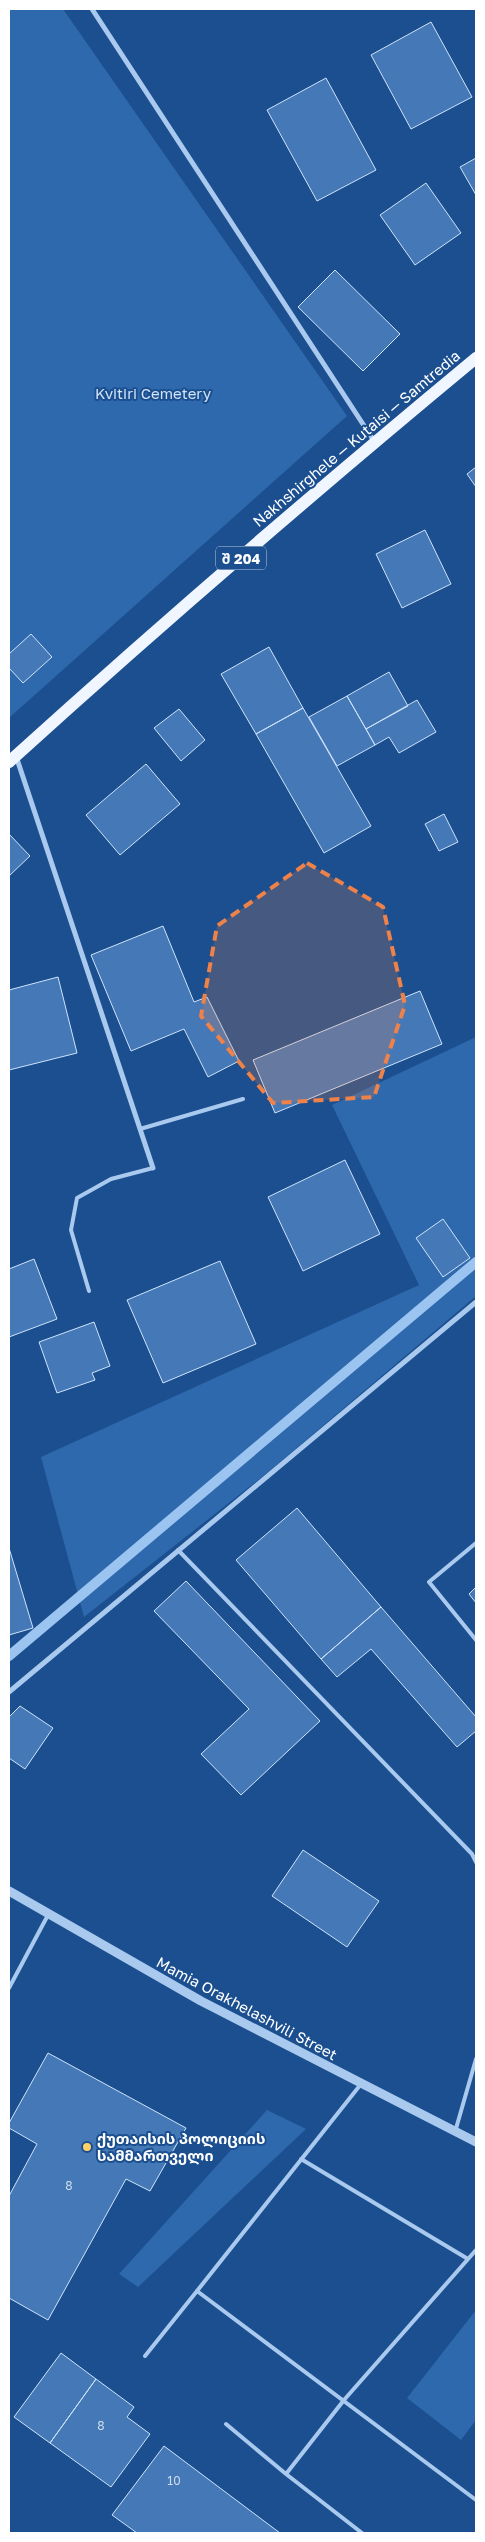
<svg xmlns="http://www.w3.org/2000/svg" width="485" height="2542" viewBox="0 0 485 2542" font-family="'Golos Text','Noto Sans Georgian',sans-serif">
<rect width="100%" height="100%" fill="#1b4f8f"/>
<path fill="#2e69ad" d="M 9,9 L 63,9 L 347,416 L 9,718 Z
M 476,1037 L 476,1296 L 272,1469 L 84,1617 L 41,1457 L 419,1285 L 332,1105 Z
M 267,2110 L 306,2129 L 138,2287 L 119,2274 Z
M 476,2310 L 476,2420 L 461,2440 L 407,2398 Z"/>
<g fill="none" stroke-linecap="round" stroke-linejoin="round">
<path stroke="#9cc4f0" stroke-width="10" d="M 9,1656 L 476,1262"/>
</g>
<path fill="#4478b7" stroke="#cfe3fa" d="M 431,22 L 472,97 L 411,129 L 371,55 Z
M 326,78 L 376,170 L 317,201 L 267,110 Z
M 476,158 L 476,195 L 460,167 Z
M 426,183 L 461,233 L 415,265 L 380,215 Z
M 335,270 L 400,334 L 363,371 L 298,307 Z
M 476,467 L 476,487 L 467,474 Z
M 425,530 L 451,584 L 402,608 L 376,554 Z
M 31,634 L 52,657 L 23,683 L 9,668 L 9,654 Z
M 269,647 L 303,708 L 256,734 L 221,674 Z
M 389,672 L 408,706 L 366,729 L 347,696 Z
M 347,696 L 375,745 L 337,766 L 309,717 Z
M 417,700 L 436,732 L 399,753 L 389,737 L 375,745 L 366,729 Z
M 303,708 L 371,826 L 324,853 L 256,734 Z
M 179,709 L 205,740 L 181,761 L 154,728 Z
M 146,764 L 180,804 L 120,855 L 86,815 Z
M 444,814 L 458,842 L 439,851 L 425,824 Z
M 9,834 L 30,856 L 9,876 Z
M 163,926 L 194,1002 L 207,997 L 239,1061 L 208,1077 L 184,1029 L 131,1051 L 91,955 Z
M 58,977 L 77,1053 L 9,1070 L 9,990 Z
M 420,991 L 442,1044 L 275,1113 L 253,1060 Z
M 345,1160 L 380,1234 L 303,1271 L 268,1197 Z
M 443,1219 L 470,1258 L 443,1277 L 416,1238 Z
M 34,1259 L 57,1319 L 9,1337 L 9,1269 Z
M 220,1261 L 256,1344 L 163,1383 L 127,1300 Z
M 94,1322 L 110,1366 L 92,1373 L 95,1380 L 57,1393 L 39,1342 Z
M 297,1508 L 381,1607 L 321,1659 L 236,1560 Z
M 9,1548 L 33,1628 L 9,1635 Z
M 186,1581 L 320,1721 L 241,1795 L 201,1754 L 249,1709 L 154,1611 Z
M 476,1587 L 476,1603 L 469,1594 Z
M 381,1607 L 476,1717 L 476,1731 L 457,1747 L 371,1649 L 337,1677 L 321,1659 Z
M 20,1706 L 53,1728 L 25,1769 L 9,1758 L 9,1717 Z
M 303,1850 L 379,1901 L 347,1947 L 272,1896 Z
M 48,2053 L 186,2128 L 150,2191 L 126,2179 L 48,2320 L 9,2298 L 9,2196 L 37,2144 L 9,2128 L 9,2123 Z
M 61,2353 L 96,2379 L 50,2443 L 14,2417 Z
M 96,2379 L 134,2407 L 127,2417 L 150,2434 L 111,2487 L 50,2443 Z
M 164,2446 L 280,2533 L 137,2533 L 112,2515 Z"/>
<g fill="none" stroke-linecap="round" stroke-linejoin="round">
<path stroke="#a9c9ee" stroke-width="4" d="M 140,1129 L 243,1099
M 89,1291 L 71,1230 L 77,1198 L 111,1179 L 153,1168
M 476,1543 L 429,1582 L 476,1640
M 178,1550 L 472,1854 L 476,1862
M 9,1988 L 48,1915
M 361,2084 L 197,2291 L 476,2500
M 455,2132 L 476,2059
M 301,2159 L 468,2259
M 145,2356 L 197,2291
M 226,2424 L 286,2474
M 362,2533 L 286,2474 L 344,2400 L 476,2250"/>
<path stroke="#a9c9ee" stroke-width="5" d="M 92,9 L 374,441
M 16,756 L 153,1168
M 9,1692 L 476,1302"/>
<path stroke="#a9c9ee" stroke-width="9" d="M 9,1891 L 201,2001 L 476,2142"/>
<path stroke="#f0f6ff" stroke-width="12" d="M 9,762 C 161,624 318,489 476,358"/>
</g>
<path fill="#ee8249" fill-opacity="0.2" stroke="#ee8249" stroke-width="4" stroke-dasharray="10 6" stroke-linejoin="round" d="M 307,863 L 383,907 L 405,1005 L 374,1097 L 273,1103 L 201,1016 L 217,926 Z"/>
<circle fill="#ffd166" stroke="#1b4f8f" stroke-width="2" cx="87" cy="2147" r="5"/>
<g text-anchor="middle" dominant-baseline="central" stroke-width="4" stroke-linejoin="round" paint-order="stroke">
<g font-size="12" fill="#d0dded">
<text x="69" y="2185">8</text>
<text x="101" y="2425">8</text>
<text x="174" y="2480">10</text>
</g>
<rect fill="#1b4f8f" stroke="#bbcadd" stroke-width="1" x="216" y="546.5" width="50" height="23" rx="4"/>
<g font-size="14" font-weight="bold" fill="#fff">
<text x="241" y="558">შ 204</text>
</g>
<g font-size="15" fill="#cfe3fa" stroke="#1b4f8f">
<text x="153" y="393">Kvitiri Cemetery</text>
</g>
<g font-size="15" fill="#fff" stroke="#1b4f8f">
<text transform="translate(356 438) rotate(-40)">Nakhshirghele — Kutaisi — Samtredia</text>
<text transform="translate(247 2008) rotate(28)">Mamia Orakhelashvili Street</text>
</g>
<g font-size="15" font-weight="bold" fill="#fff" stroke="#1b4f8f" text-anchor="start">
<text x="97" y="2138">ქუთაისის პოლიციის<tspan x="97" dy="17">სამმართველი</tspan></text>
</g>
</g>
<rect width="485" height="2542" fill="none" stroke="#ffffff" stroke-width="20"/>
</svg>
